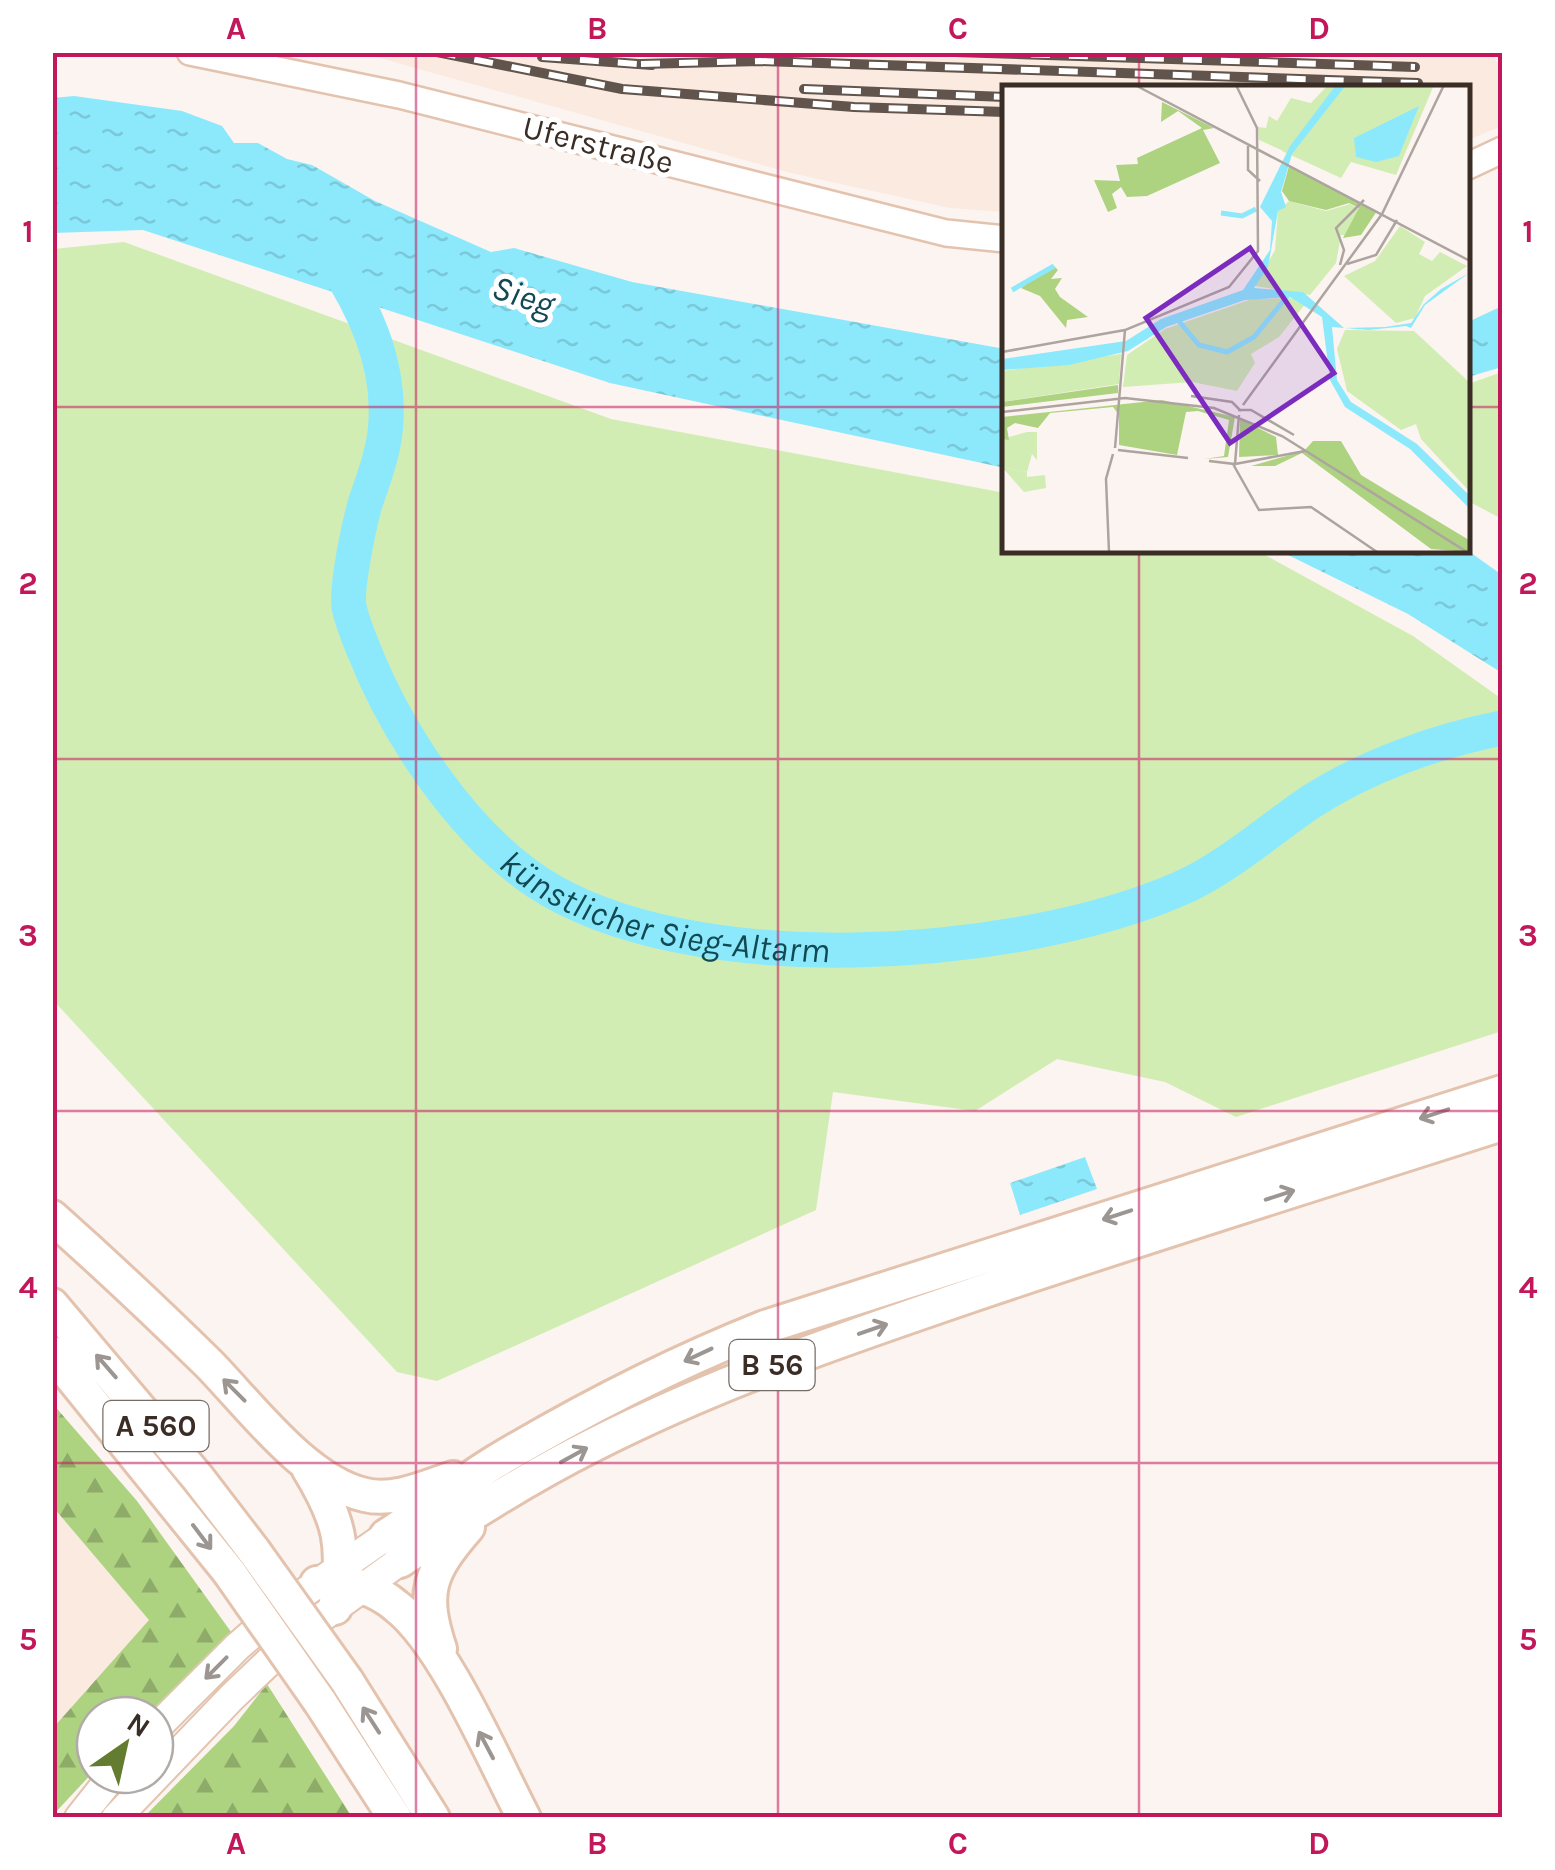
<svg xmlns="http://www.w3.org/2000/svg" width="1555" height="1870" viewBox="0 0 1555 1870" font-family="Karla,sans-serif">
<defs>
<pattern id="forest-firs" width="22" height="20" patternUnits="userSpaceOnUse" patternTransform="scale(2.5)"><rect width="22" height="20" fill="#add280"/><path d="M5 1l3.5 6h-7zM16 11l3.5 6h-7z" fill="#8eab69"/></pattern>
<pattern id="water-ripples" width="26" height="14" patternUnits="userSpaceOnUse" patternTransform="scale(2.5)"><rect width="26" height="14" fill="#8ce9fc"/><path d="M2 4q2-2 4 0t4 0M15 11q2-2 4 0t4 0" fill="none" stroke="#7ac8d8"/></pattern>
</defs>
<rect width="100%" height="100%" fill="#fbf4f0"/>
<path fill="#faeadf" d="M 362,53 L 1492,53 L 1502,71 L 1502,126 L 1468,140 L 1468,88 L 1005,88 L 1005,212 L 950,208 L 791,173 Z
M 53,1507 L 149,1620 L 53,1728 Z"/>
<path fill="#d2edb3" d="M 124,242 L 611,419 L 1005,493 L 1005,550 L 1256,550 L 1413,636 L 1502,699 L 1502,1031 L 1236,1117 L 1165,1082 L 1057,1059 L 975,1111 L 833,1092 L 816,1210 L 437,1381 L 397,1372 L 53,1000 L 53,249 Z
M 1502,372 L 1502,519 L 1468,501 L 1468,384 Z"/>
<path fill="url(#forest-firs)" d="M 52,1403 L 137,1501 L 234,1636 L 147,1715 L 95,1715 L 95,1770 L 53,1815 L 53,1728 L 149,1620 L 53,1507 Z
M 267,1684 L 352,1817 L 144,1817 L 234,1726 Z"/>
<path fill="url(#water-ripples)" d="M 74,96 L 182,111 L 222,126 L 234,143 L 258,143 L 287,159 L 312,165 L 375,201 L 491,252 L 514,248 L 632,282 L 1005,349 L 1005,468 L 610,383 L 143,230 L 53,233 L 53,98 Z
M 1502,306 L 1502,367 L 1468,377 L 1468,322 Z
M 1278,550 L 1467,550 L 1502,575 L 1502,673 L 1408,614 Z
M 1085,1157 L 1097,1189 L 1020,1215 L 1010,1183 Z"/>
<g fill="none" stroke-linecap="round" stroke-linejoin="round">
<path stroke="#8ce9fc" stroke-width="35" id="s1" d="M 332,259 C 364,307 389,361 386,420 C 385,450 374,477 365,504 C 359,526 346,586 349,607 C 352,620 358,636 363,648 C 396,732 461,831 537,882 C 691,983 1016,960 1179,889 C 1224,870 1268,831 1309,803 C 1366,766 1436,741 1502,728"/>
<g stroke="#e4c3ae" stroke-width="30">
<path id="secondary" d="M 190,52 L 399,95 L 946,233 L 1005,239
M 1468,166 L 1502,150"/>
</g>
<g stroke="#e4c3ae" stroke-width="32">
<path id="primary" d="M 155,1729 L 237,1647 L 278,1611 L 386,1536
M 79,1818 L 113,1775
M 116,1818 L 232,1697 L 296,1636 L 400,1561"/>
</g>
<g stroke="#e4c3ae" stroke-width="38">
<path id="highway" d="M 52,1217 C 106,1265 158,1314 209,1364 C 250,1406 306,1482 365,1495 C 394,1502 426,1487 453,1478
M 52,1305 L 198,1478 L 254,1551
M 52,1353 L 229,1572
M 308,1468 C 340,1520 346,1547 335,1608
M 386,1536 C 423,1512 458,1485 495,1462 C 582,1410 672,1364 765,1327 L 1502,1092
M 400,1561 C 463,1519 527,1478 595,1444 C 717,1382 846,1338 975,1294 C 1150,1235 1327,1180 1502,1124
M 317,1583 C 347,1580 373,1587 396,1606 C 445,1644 494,1761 524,1818
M 440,1649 C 421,1592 429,1572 468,1527
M 347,1681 L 433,1818
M 320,1702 L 395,1818"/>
</g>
<use href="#secondary" stroke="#fff" stroke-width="25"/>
<use href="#primary" stroke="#fff" stroke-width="28"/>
<use href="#highway" stroke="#fff" stroke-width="32"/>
<g stroke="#60544d" stroke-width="10">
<path id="rail" d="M 437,52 L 622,89 L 854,107 L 1005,112
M 955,52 L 1415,67
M 542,57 L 652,65
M 641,64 L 760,61 L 1418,83
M 804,89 L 1005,97"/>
</g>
<use href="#rail" stroke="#fff" stroke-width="6" stroke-dasharray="19" stroke-linecap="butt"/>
<g stroke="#e4c3ae" stroke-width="38" stroke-linecap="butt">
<path id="highway-bridge" d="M 254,1551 L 347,1681
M 229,1572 L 320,1702"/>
</g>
<use href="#highway-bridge" stroke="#fff" stroke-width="32"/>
</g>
<defs><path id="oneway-shaft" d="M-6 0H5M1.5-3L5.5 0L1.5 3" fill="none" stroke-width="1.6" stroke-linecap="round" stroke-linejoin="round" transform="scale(2.5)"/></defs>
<g stroke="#9c9692">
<use href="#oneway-shaft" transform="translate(1434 1114) rotate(162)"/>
<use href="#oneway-shaft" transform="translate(1280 1195) rotate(-18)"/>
<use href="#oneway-shaft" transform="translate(1117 1215) rotate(162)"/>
<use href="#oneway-shaft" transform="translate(873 1329) rotate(-19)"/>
<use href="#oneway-shaft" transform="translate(698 1355) rotate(155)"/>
<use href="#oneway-shaft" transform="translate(106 1366) rotate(-131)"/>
<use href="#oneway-shaft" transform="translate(234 1390) rotate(-135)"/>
<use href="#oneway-shaft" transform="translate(574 1455) rotate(-29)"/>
<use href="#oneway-shaft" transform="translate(202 1537) rotate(53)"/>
<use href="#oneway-shaft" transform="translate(216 1668) rotate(135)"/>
<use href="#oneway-shaft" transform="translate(371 1720) rotate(-123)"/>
<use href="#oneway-shaft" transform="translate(486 1745) rotate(-118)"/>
</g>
<path fill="none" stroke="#c2185b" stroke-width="2.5" stroke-opacity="0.55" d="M 416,52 L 416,1818M 778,52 L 778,1818M 1139,52 L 1139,88M 52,407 L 1005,407M 1468,407 L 1502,407M 1139,550 L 1139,1818M 52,759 L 1502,759M 52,1111 L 1502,1111M 52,1463 L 1502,1463"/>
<g text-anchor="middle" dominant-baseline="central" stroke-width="10" stroke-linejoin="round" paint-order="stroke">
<g fill="#fff" stroke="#756c66" stroke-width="2.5">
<rect x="729.5" y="1340" width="85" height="50" rx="8"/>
<rect x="103.5" y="1401" width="105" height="50" rx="8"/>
</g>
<g font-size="30" font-weight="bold" fill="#3a2d25">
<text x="772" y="1365">B 56</text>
<text x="156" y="1426">A 560</text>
</g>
<g font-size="32" fill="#3a2d25" stroke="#fff">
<text transform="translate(598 145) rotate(14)">Uferstraße</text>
</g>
<g font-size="35" font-style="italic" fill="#124a54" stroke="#fff">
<text transform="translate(523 296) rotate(19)">Sieg</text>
<text stroke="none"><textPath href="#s1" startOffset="835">künstlicher Sieg-Altarm</textPath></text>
</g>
</g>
<g transform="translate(1002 85)">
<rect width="468" height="468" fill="#fbf4f0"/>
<path d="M 289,13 L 320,21 L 284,67 L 257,55 L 256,42 L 264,43 L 267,31 L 275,36 ZM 287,116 L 324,126 L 348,119 L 357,124 L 346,150 L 339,150 L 334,178 L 308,210 L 253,201 L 273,165 L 276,126 ZM 398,141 L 423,157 L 417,169 L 430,176 L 438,167 L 465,181 L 423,211 L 413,233 L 394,238 L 342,191 L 373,176 ZM 289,213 L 304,218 L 277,252 L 249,269 L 253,278 L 235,306 L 190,297 L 121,302 L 125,270 L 163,244 L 250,214 ZM 343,245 L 412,246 L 467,297 L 467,406 L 419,354 L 414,339 L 399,345 L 345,306 L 335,264 ZM 119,269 L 117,299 L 0,317 L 0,286 ZM 25,347 L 35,347 L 35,375 L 30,369 L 25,387 L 0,382 L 0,354 Z" fill="#d2edb3"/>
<path d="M 160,17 L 212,43 L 201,45 L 218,78 L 145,111 L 125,112 L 119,102 L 110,109 L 115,123 L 106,127 L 92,95 L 118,96 L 114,80 L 136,79 L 135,73 L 200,43 L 176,26 L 159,37 ZM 287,81 L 375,126 L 359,150 L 341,153 L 357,123 L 347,118 L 324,125 L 287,116 L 280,106 ZM 51,180 L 56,185 L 49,194 L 60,193 L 53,204 L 58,212 L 86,232 L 65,235 L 64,243 L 38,211 L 19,203 ZM 116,300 L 116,308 L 0,322 L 0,317 ZM 160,315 L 233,332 L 226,372 L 202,374 L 222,371 L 227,335 L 196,326 L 184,327 L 175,370 L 117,360 L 117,330 L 111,322 L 48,328 L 36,343 L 13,338 L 5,343 L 7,355 L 0,354 L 0,332 ZM 238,334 L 274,352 L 276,370 L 237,372 ZM 311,356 L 339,356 L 359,390 L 467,455 L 467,467 L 429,464 L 300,368 L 273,381 L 249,381 L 302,366 Z" fill="#add280"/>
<path d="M 326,0 L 432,0 L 394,90 L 349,77 L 339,93 L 280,66 L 288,40 ZM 0,382 L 25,387 L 25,392 L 43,390 L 44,403 L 22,407 Z" fill="#d2edb3"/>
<path d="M 334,0 L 344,0 L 290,69 L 279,107 L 284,122 L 276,126 L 266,182 L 252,203 L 301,207 L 342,243 L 383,242 L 409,238 L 422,219 L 439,204 L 467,188 L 423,220 L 409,243 L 404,241 L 367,245 L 330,242 L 335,295 L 349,317 L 415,359 L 467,410 L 467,423 L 408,364 L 343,322 L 328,295 L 320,232 L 288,212 L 243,215 L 164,242 L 126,266 L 67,280 L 0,285 L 0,274 L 124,256 L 159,234 L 241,205 L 268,165 L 270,136 L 258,122 L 288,61 ZM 417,21 L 397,71 L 374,77 L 354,72 L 352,53 Z" fill="#8ce9fc"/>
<path fill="none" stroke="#8ce9fc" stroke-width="5" d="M 219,128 L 240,131 L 254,124M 10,205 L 52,181M 176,235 L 197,260 L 225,267 L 252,252 L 287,209"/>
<path fill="none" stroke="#aea49f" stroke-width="2.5" d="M 133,0 L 468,176M 246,61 L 246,85 L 258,96M 345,179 L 374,170 L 395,135M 338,180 L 342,165 L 334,143 L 362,115M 0,267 L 123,245M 189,311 L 230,317 L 239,326M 241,320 L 380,129 L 442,0M 236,325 L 249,325 L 292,350M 0,327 L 123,313 L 212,323 L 280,351 L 465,467M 113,363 L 123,245 L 227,202 L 256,166 L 255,43 L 234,0M 116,365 L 186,373M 207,376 L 233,379 L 237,330M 231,379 L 257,425 L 309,422 L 375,467M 233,379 L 303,366M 107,467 L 104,394 L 111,369"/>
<path fill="#7b2cbf" fill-opacity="0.15" stroke="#7b2cbf" stroke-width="5" d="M 248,163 L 332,288 L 228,358 L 144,233 Z"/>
<rect width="468" height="468" fill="none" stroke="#3a2d25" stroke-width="5"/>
</g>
<rect width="1555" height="1870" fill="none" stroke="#ffffff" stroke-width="110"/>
<g transform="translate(125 1745) rotate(34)"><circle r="48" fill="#ffffff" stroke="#b0aba8" stroke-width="2.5"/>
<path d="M0-8L18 38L0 25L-18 38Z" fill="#637c2f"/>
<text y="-15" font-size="28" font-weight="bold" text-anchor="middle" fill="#3a2d25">N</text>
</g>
<rect x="55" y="55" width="1445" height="1760" fill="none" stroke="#c2185b" stroke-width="4"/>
<g font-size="32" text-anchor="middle" font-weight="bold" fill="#c2185b">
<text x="236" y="39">A</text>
<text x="597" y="39">B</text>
<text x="958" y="39">C</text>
<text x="1319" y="39">D</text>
<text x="28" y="242">1</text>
<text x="1528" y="242">1</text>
<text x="28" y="594">2</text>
<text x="1528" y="594">2</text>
<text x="28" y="946">3</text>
<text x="1528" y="946">3</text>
<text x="28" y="1298">4</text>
<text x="1528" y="1298">4</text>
<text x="28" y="1650">5</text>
<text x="1528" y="1650">5</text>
<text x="236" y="1854">A</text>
<text x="597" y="1854">B</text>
<text x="958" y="1854">C</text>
<text x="1319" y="1854">D</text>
</g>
</svg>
